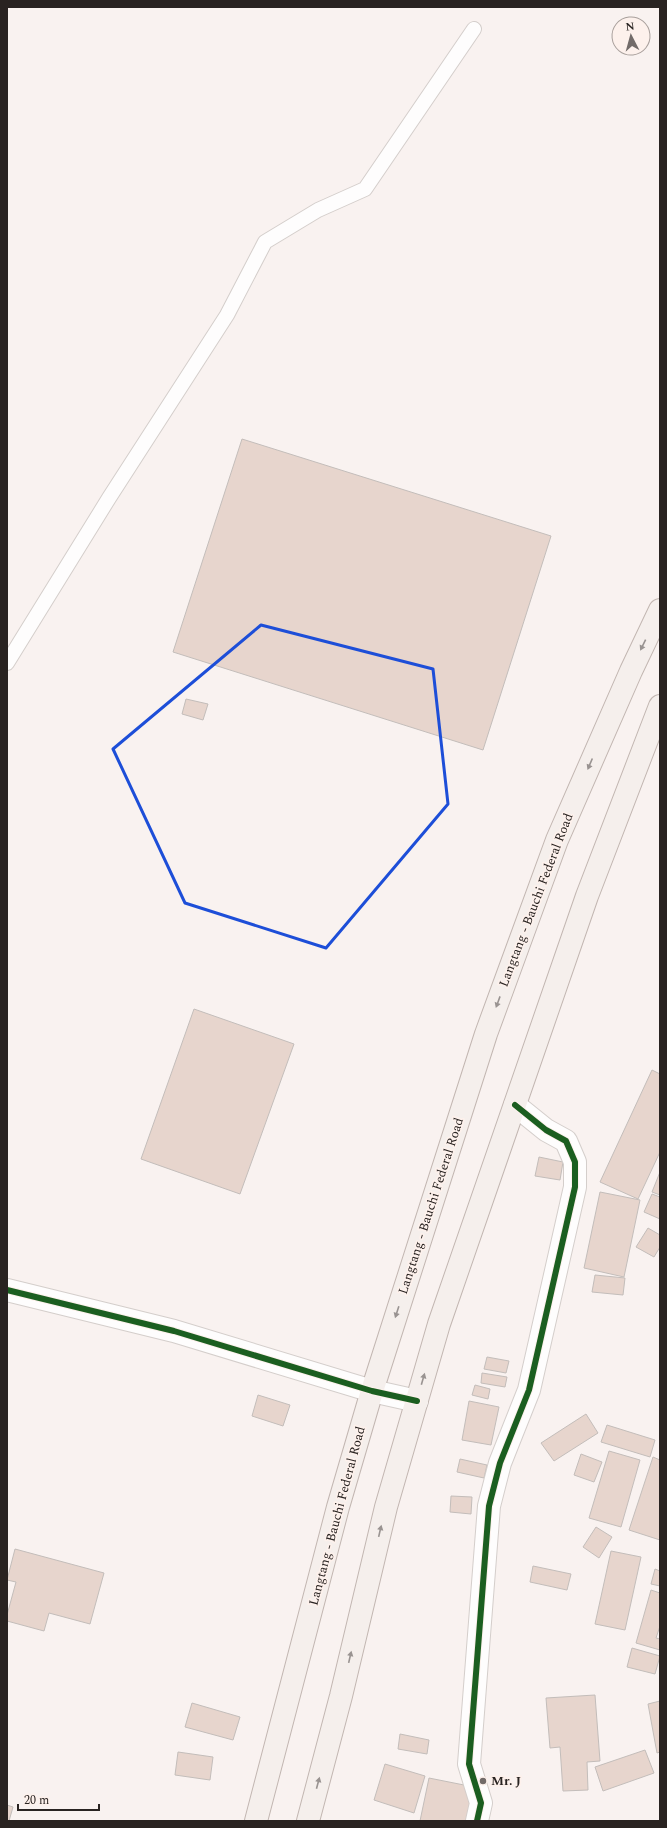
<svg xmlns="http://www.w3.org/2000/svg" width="667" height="1828" viewBox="0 0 667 1828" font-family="Spectral,serif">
<rect width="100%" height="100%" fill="#f9f2f0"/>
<path fill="#e7d5cd" stroke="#c3bdba" d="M 242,439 L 551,536 L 483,750 L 173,652 Z
M 186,699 L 208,704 L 203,720 L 182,714 Z
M 194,1009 L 294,1044 L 240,1194 L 141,1159 Z
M 652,1070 L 660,1074 L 660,1152 L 638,1199 L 600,1182 Z
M 539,1157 L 563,1162 L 560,1180 L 535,1176 Z
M 660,1172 L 660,1195 L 652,1192 Z
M 600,1192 L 640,1200 L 624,1277 L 584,1268 Z
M 652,1194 L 660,1197 L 660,1219 L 644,1212 Z
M 648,1228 L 660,1235 L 660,1247 L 654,1257 L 636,1247 Z
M 595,1275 L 625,1278 L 623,1295 L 592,1292 Z
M 487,1357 L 509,1361 L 506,1373 L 484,1369 Z
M 482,1373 L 507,1377 L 505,1387 L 481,1383 Z
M 475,1385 L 490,1389 L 488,1399 L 472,1395 Z
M 258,1395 L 290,1405 L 283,1426 L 252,1416 Z
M 469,1401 L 499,1407 L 491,1445 L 462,1440 Z
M 586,1414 L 598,1433 L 554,1461 L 541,1443 Z
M 607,1425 L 655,1440 L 650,1457 L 601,1442 Z
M 609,1451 L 640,1460 L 621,1527 L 589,1518 Z
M 581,1454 L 602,1462 L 594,1482 L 574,1475 Z
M 653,1457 L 660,1460 L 660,1540 L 629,1530 Z
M 460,1459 L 487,1465 L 484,1478 L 457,1472 Z
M 451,1496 L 472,1497 L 471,1514 L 450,1512 Z
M 596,1527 L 612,1537 L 599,1558 L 583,1547 Z
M 15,1549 L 104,1573 L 90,1624 L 49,1613 L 44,1631 L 7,1621 L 7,1615 L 16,1582 L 7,1580 Z
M 611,1551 L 641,1557 L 625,1630 L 595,1624 Z
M 533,1566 L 571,1574 L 567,1590 L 530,1582 Z
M 655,1569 L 660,1571 L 660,1586 L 651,1584 Z
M 651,1590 L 660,1593 L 660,1626 L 656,1638 L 660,1639 L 660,1650 L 636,1643 Z
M 632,1648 L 660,1656 L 655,1674 L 627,1667 Z
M 595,1695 L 600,1761 L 587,1762 L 588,1790 L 563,1791 L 560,1747 L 550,1748 L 546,1698 Z
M 660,1701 L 660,1752 L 657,1753 L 648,1704 Z
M 192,1703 L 240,1717 L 233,1740 L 185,1727 Z
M 400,1734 L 429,1740 L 427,1754 L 398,1749 Z
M 645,1750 L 654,1773 L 603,1791 L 595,1767 Z
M 178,1752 L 213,1757 L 210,1780 L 175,1775 Z
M 385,1764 L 425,1776 L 414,1813 L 374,1800 Z
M 429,1778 L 474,1787 L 466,1821 L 420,1821 Z
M 7,1805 L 13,1807 L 9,1821 L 7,1821 Z"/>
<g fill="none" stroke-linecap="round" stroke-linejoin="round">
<g stroke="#d4cecb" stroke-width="16">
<path id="lane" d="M 7,663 L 109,498 L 227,315 L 265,242 L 318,210 L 365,189 L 474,29"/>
</g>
<g stroke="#d4cecb" stroke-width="24">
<path id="street" d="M 7,1290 L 174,1331 L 372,1391 L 417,1401
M 477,1821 L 481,1803 L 469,1764 L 489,1506 L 500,1463 L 529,1390 L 575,1187 L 575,1162 L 566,1141 L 546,1130 L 515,1105"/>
</g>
<g stroke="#c2b6b1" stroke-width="24">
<path id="primary" d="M 256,1821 L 338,1507 L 372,1391 L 486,1034 L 557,840 L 631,671 L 660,610
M 308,1821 L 341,1696 L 386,1507 L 439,1324 L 587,896 L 660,706"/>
</g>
<use href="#lane" stroke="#fefdfd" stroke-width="14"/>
<use href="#street" stroke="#fefdfd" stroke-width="22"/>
<use href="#primary" stroke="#f5efec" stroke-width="22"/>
<g stroke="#fdf1ec" stroke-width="8">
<path id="cycleway" d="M 7,1290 L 174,1331 L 372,1391 L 417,1401
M 477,1821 L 481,1803 L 469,1764 L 489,1506 L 500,1463 L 529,1390 L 575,1187 L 575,1162 L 566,1141 L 546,1130 L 515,1105"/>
</g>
<use href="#cycleway" stroke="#1b5e20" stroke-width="6"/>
</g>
<defs><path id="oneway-solid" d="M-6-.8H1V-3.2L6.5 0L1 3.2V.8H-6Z"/></defs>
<g fill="#999391">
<use href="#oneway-solid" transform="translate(643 645) rotate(116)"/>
<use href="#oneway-solid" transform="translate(590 764) rotate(113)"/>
<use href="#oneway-solid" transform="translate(498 1002) rotate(110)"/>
<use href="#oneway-solid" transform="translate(397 1312) rotate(108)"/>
<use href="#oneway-solid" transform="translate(423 1379) rotate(-74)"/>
<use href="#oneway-solid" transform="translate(380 1531) rotate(-77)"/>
<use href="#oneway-solid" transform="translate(350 1657) rotate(-77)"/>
<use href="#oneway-solid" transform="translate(318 1783) rotate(-75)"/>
</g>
<path fill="none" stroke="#1d4ed8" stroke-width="3" stroke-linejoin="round" d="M 261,625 L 433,669 L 448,804 L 326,948 L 185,903 L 113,749 Z"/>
<circle fill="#726b69" stroke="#fdf1ec" stroke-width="1.5" cx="483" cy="1781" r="4"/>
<g text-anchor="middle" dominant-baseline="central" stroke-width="3.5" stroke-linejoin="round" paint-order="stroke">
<g font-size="13" fill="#292321" stroke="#fdf1ec">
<text transform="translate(536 900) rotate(-69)">Langtang - Bauchi Federal Road</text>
<text transform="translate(431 1206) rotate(-72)">Langtang - Bauchi Federal Road</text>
<text transform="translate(337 1516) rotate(-75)">Langtang - Bauchi Federal Road</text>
</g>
<g font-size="13" font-weight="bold" fill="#292321" stroke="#fdf1ec" text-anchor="start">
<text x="491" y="1781">Mr. J</text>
</g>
</g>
<rect width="667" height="1828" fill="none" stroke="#292321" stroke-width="16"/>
<g transform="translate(631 36) rotate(354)"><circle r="19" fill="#fdf1ec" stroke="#a89f9b"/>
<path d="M0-3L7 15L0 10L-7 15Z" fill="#726b69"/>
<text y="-6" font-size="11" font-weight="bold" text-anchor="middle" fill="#292321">N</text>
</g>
<path d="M18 1804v6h81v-6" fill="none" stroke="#292321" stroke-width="2"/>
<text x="24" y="1804" font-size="12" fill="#292321" stroke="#fdf1ec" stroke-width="3" paint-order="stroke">20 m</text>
</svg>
